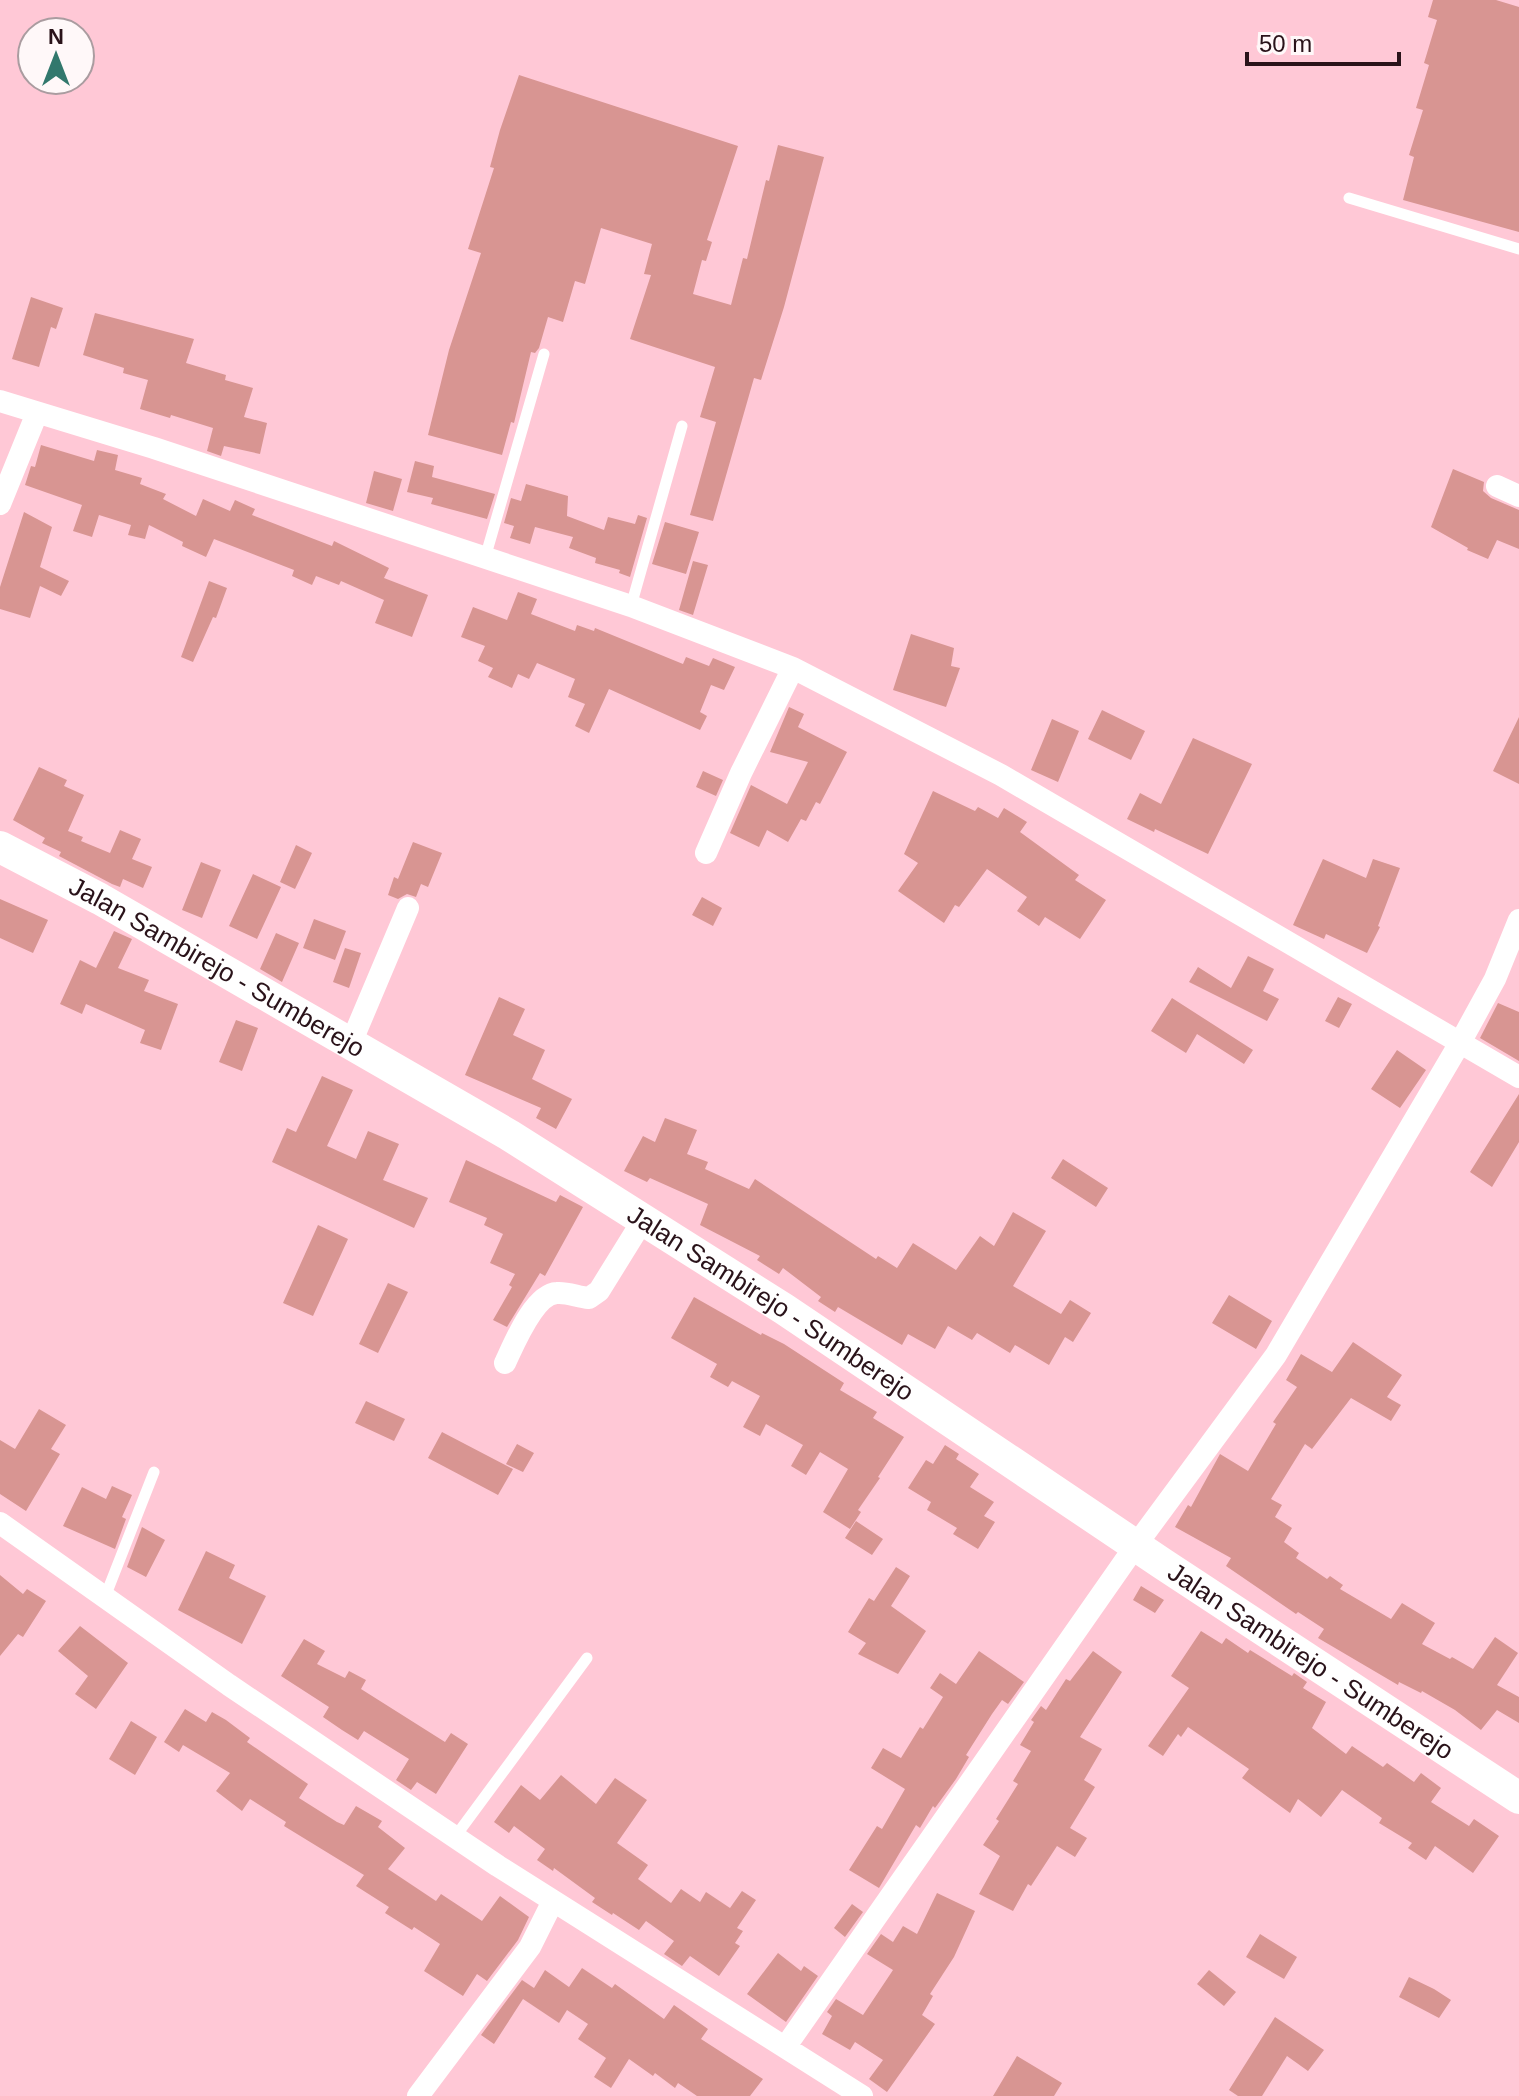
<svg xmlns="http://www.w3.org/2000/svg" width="1519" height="2096" viewBox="0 0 1519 2096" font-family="Arial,sans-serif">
<rect width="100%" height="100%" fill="#ffc8d6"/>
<path fill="#d89592" d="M 1433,0 L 1496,0 L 1519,7 L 1519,232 L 1403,200 L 1414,157 L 1409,155 L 1423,110 L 1416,108 L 1429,65 L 1424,63 L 1437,20 L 1428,17 Z
M 519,75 L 738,146 L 707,240 L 712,242 L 706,261 L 702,260 L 693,294 L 731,305 L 743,258 L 747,259 L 766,180 L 769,181 L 778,145 L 824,157 L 784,307 L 761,380 L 754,378 L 713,521 L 690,515 L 716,422 L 700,417 L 715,367 L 630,339 L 651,275 L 644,274 L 652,244 L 601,228 L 585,284 L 575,281 L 563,322 L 548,317 L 539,348 L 535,353 L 531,352 L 514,423 L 511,422 L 502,455 L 428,435 L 449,350 L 481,253 L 468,249 L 494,168 L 490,167 L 500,130 Z
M 31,297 L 63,308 L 56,329 L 51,327 L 39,367 L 12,359 Z
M 95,313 L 194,339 L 186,363 L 226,375 L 225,380 L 253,388 L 244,417 L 267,423 L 260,454 L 224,446 L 221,456 L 207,451 L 213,428 L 171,415 L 170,418 L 140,409 L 148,380 L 123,373 L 124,368 L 83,355 Z
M 41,445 L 94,461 L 97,450 L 118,455 L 115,470 L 142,478 L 140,484 L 166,494 L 163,499 L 196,516 L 203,499 L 230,511 L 235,500 L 255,509 L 252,515 L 332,546 L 334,541 L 389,568 L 384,578 L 428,595 L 412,637 L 375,623 L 384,600 L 341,581 L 339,585 L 316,576 L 312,585 L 292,576 L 294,570 L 214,539 L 206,557 L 182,546 L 183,542 L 149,525 L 145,539 L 128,535 L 131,525 L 99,515 L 92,537 L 73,531 L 82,505 L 25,485 L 31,466 L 35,467 Z
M 415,461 L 434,466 L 432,477 L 495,494 L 487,519 L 431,504 L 433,498 L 407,492 Z
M 1453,469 L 1484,482 L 1483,491 L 1491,498 L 1519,510 L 1519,549 L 1497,540 L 1488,559 L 1467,550 L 1468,548 L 1431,527 Z
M 374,471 L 402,479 L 393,511 L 366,503 Z
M 526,484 L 568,496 L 567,516 L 604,530 L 608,517 L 635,524 L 638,515 L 647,518 L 630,577 L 619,573 L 620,570 L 595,563 L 596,558 L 569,548 L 573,537 L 535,527 L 530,544 L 510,538 L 514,526 L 504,523 L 511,498 L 521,501 Z
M 24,512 L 52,527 L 40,567 L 69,581 L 61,596 L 40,586 L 30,618 L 0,609 L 0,587 Z
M 665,522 L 699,532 L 686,574 L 652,564 Z
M 693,561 L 708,565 L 693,615 L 679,610 Z
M 209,581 L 227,588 L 216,618 L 213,617 L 193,662 L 181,657 Z
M 518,592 L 537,599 L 531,614 L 575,631 L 577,625 L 594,631 L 595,628 L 683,664 L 686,657 L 709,666 L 713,658 L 735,667 L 724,690 L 711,685 L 700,712 L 707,716 L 700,730 L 609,689 L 589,733 L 575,726 L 585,704 L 568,697 L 575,679 L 537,663 L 529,679 L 518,674 L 512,688 L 488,677 L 493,668 L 478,661 L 485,646 L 461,637 L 473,607 L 507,620 Z
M 911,634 L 954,648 L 951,666 L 960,668 L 946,707 L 893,690 Z
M 789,707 L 804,714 L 798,727 L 847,752 L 820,804 L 816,802 L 806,821 L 801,819 L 788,842 L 767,830 L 759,847 L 730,833 L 751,785 L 787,804 L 808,762 L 770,752 Z
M 1102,710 L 1145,731 L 1131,760 L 1088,739 Z
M 1519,717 L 1519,784 L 1493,771 Z
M 1052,719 L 1079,731 L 1058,782 L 1031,770 Z
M 1193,738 L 1252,764 L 1208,854 L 1155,829 L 1154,832 L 1127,819 L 1140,793 L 1161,804 Z
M 39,767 L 67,780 L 64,786 L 84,795 L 68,831 L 83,837 L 81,841 L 110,853 L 120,830 L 141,839 L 132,859 L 152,867 L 143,888 L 123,879 L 120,887 L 112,884 L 59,856 L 61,852 L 42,843 L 45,838 L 13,820 Z
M 703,771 L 723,780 L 716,796 L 696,787 Z
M 933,791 L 975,811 L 978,807 L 998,818 L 1004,808 L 1027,822 L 1020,832 L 1079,875 L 1075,880 L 1106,900 L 1080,939 L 1045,917 L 1039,926 L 1017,911 L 1027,897 L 987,869 L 959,907 L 955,905 L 944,923 L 898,891 L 918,863 L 904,854 Z
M 413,842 L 442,853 L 428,887 L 421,884 L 416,897 L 407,894 L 398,899 L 388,895 L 394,877 L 398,879 Z
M 296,845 L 312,853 L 295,889 L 280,882 Z
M 1323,859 L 1366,878 L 1373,859 L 1400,868 L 1378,926 L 1380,927 L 1367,953 L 1326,934 L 1324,939 L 1293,925 Z
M 201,862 L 221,870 L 202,918 L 182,910 Z
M 253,874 L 281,887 L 257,939 L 229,926 Z
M 702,897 L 722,908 L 713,926 L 692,915 Z
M 0,899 L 48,920 L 33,953 L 0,938 Z
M 314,919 L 346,931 L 335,960 L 303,948 Z
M 114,931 L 132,939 L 118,968 L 149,980 L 144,991 L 178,1004 L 161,1050 L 140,1043 L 145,1030 L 86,1004 L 82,1014 L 60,1004 L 80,960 L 96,968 Z
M 276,933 L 299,943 L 282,982 L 260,969 Z
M 345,948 L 361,953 L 349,988 L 333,982 Z
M 1248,956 L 1274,969 L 1263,991 L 1279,999 L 1267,1021 L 1189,982 L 1198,967 L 1231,988 Z
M 499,997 L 525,1009 L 513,1035 L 545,1050 L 532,1079 L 572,1099 L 556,1129 L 536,1118 L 541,1108 L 465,1075 Z
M 1338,997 L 1352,1004 L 1339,1028 L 1325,1021 Z
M 1172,998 L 1253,1050 L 1244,1064 L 1197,1034 L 1186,1053 L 1151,1031 Z
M 1498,1003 L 1519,1012 L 1519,1061 L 1480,1038 Z
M 236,1020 L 258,1028 L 242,1071 L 219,1062 Z
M 1397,1050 L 1426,1070 L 1400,1108 L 1371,1089 Z
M 322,1076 L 353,1090 L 327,1146 L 356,1159 L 368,1131 L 399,1144 L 383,1180 L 428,1198 L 414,1228 L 272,1162 L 287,1128 L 296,1132 Z
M 1519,1094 L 1519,1142 L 1492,1187 L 1470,1172 Z
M 665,1118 L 697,1130 L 687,1154 L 708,1162 L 705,1169 L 749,1189 L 755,1179 L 876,1259 L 878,1256 L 897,1268 L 913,1243 L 956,1270 L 980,1236 L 994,1246 L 1013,1212 L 1046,1231 L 1013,1286 L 1061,1314 L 1070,1300 L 1091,1313 L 1073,1342 L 1065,1337 L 1049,1365 L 1015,1345 L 1010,1353 L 977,1333 L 972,1340 L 948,1326 L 935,1349 L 908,1334 L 902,1345 L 838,1307 L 835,1312 L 818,1301 L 821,1297 L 783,1268 L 779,1274 L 757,1260 L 760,1256 L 700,1225 L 708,1204 L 650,1178 L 647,1182 L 624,1171 L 643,1136 L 655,1142 Z
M 1063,1159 L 1108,1188 L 1096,1207 L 1051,1178 Z
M 466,1160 L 556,1202 L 560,1195 L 583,1207 L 545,1276 L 540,1273 L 507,1327 L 493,1320 L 512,1287 L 509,1285 L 515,1274 L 490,1263 L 503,1234 L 484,1225 L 487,1218 L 449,1202 Z
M 318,1225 L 348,1239 L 313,1316 L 283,1303 Z
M 388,1283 L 408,1292 L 378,1353 L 359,1344 Z
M 1229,1295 L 1272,1321 L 1256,1349 L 1212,1323 Z
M 694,1297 L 761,1335 L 762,1333 L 784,1344 L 844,1383 L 840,1390 L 877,1412 L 873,1418 L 904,1437 L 878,1477 L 880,1478 L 858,1510 L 861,1512 L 850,1529 L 823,1512 L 848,1469 L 820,1452 L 806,1475 L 791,1466 L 803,1445 L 766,1424 L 760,1436 L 743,1427 L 760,1396 L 732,1381 L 728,1387 L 710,1377 L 717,1364 L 671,1338 Z
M 1353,1342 L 1402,1375 L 1387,1397 L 1401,1405 L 1391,1421 L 1351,1398 L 1312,1449 L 1305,1444 L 1271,1499 L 1282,1505 L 1275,1517 L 1292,1528 L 1284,1542 L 1299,1553 L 1296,1558 L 1327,1579 L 1330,1576 L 1343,1585 L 1340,1589 L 1391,1619 L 1402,1603 L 1435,1623 L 1422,1644 L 1450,1659 L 1452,1657 L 1473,1669 L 1495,1637 L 1518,1653 L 1497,1685 L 1519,1697 L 1519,1723 L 1497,1710 L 1481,1730 L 1455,1710 L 1422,1691 L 1421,1693 L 1399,1682 L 1398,1685 L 1318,1638 L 1324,1629 L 1298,1612 L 1296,1614 L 1226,1566 L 1231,1558 L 1175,1527 L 1188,1505 L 1191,1507 L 1220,1454 L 1248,1471 L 1276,1424 L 1273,1422 L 1297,1387 L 1286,1380 L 1301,1354 L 1332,1372 Z
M 366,1401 L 405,1419 L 394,1441 L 355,1423 Z
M 39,1409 L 66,1425 L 51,1449 L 60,1454 L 26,1511 L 0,1494 L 0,1440 L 15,1449 Z
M 442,1432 L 513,1469 L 498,1495 L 428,1458 Z
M 517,1444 L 534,1453 L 523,1472 L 506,1464 Z
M 945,1445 L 959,1454 L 956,1459 L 979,1474 L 970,1487 L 994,1502 L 984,1516 L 995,1522 L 978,1549 L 953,1534 L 957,1528 L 927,1510 L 931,1502 L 908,1488 L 926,1460 L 933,1464 Z
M 112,1486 L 132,1495 L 122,1517 L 126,1519 L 115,1549 L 63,1526 L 82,1487 L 106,1499 Z
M 856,1521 L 883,1539 L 872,1555 L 845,1538 Z
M 142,1527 L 165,1540 L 146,1577 L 127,1567 Z
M 206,1551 L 235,1565 L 229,1578 L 266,1596 L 242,1644 L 178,1610 Z
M 896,1567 L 910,1576 L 891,1606 L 926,1631 L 898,1674 L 858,1654 L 866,1643 L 848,1632 L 869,1598 L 874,1601 Z
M 0,1575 L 23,1594 L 27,1589 L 46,1601 L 23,1637 L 18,1634 L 0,1656 Z
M 1141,1586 L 1164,1600 L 1155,1613 L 1133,1600 Z
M 80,1626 L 128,1663 L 96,1709 L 75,1694 L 88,1676 L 58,1651 Z
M 1201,1631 L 1222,1644 L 1226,1638 L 1248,1653 L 1250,1650 L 1292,1676 L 1294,1673 L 1307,1682 L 1303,1688 L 1326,1702 L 1312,1728 L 1346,1754 L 1352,1746 L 1383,1767 L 1387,1763 L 1414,1782 L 1421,1773 L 1441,1788 L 1431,1802 L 1469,1826 L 1474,1819 L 1499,1836 L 1473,1873 L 1435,1846 L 1426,1860 L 1408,1848 L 1412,1843 L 1379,1823 L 1382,1818 L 1342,1790 L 1321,1817 L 1298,1799 L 1290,1813 L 1242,1778 L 1249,1769 L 1188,1727 L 1181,1737 L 1178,1734 L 1163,1756 L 1148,1746 L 1189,1688 L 1171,1676 Z
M 304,1639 L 325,1651 L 317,1664 L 345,1678 L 349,1671 L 366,1680 L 361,1689 L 445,1742 L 451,1733 L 468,1744 L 436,1794 L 417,1782 L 411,1790 L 396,1780 L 409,1759 L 364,1731 L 358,1740 L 342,1730 L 323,1717 L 329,1707 L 281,1676 Z
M 979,1651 L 1024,1682 L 1008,1704 L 1002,1700 L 992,1714 L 966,1755 L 969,1757 L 956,1779 L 935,1808 L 933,1806 L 920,1828 L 916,1825 L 879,1888 L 849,1870 L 877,1826 L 882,1829 L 905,1789 L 871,1768 L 883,1748 L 901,1758 L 920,1727 L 923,1729 L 943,1697 L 930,1688 L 940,1673 L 956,1684 Z
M 1093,1651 L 1122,1672 L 1080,1737 L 1102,1749 L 1084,1780 L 1095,1787 L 1070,1828 L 1087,1838 L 1075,1857 L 1057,1846 L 1031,1886 L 1028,1884 L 1013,1911 L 979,1894 L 1000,1856 L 983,1845 L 999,1821 L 996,1819 L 1018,1784 L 1013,1781 L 1031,1751 L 1020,1745 L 1034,1722 L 1031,1720 L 1041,1706 L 1046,1710 L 1066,1679 L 1070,1681 Z
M 185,1709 L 206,1722 L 212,1712 L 226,1720 L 250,1738 L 247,1742 L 308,1784 L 299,1798 L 337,1822 L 344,1825 L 356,1806 L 382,1821 L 378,1827 L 405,1848 L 388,1869 L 436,1901 L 441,1894 L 482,1921 L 500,1896 L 529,1917 L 518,1940 L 487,1981 L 477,1974 L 463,1996 L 424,1971 L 440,1944 L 414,1927 L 412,1930 L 385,1913 L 389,1907 L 356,1886 L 364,1875 L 284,1826 L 286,1822 L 250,1799 L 242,1811 L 216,1791 L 230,1773 L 183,1745 L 179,1752 L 164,1742 Z
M 131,1721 L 157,1737 L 135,1775 L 109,1759 Z
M 561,1775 L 596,1804 L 615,1778 L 647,1800 L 617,1843 L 648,1865 L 638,1879 L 671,1903 L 681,1889 L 700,1902 L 706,1892 L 730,1908 L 742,1891 L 756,1900 L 737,1928 L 743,1931 L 735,1943 L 740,1946 L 719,1976 L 690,1956 L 682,1966 L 664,1954 L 674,1941 L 646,1921 L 639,1930 L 613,1913 L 612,1915 L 592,1902 L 595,1898 L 554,1868 L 553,1871 L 537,1860 L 545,1849 L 514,1826 L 509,1833 L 494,1822 L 521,1785 L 540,1800 Z
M 937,1893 L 975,1911 L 954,1957 L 930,1994 L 933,1996 L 922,2015 L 935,2024 L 887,2092 L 869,2079 L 883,2060 L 855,2042 L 850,2050 L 822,2034 L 832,2016 L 827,2012 L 836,1999 L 863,2015 L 893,1970 L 867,1954 L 881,1934 L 893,1942 L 903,1926 L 917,1934 Z
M 852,1904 L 863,1912 L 845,1937 L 834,1928 Z
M 1260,1934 L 1297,1957 L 1284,1979 L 1246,1957 Z
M 778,1953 L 801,1971 L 804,1966 L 818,1976 L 786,2022 L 747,1994 Z
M 582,1968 L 612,1988 L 615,1984 L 664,2019 L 674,2005 L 708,2029 L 701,2039 L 763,2079 L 750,2096 L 697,2096 L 678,2083 L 675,2088 L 655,2073 L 653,2076 L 629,2059 L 611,2088 L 594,2077 L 606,2058 L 578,2039 L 588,2024 L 567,2010 L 559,2023 L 523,1999 L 494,2044 L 481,2035 L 522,1980 L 534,1988 L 545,1970 L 569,1987 Z
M 1209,1970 L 1236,1992 L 1224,2006 L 1197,1984 Z
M 1409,1977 L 1434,1989 L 1451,2000 L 1439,2018 L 1399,1997 Z
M 1275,2017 L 1324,2050 L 1308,2071 L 1287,2056 L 1262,2096 L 1238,2096 L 1229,2090 Z
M 1017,2056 L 1062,2083 L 1054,2096 L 993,2096 Z"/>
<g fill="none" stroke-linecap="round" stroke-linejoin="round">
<path stroke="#fff" stroke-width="11" d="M 1349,198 L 1519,249
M 485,558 L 544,354
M 631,606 L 682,426
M 105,1597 L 154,1472
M 455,1837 L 587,1658"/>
<path stroke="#fff" stroke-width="22" d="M 0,401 L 154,448 L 631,606 L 793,668 L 1001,775 L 1519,1077
M 1497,486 L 1519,496
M 0,504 L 37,413
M 706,853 L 741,773 L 793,668
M 351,1043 L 408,908
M 505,1363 C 514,1344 534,1294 557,1293 C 567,1292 578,1297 589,1298 L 599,1291 L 643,1220
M 0,1523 L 229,1685 L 498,1866 L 862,2096
M 786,2046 L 1136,1545 L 1276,1355 L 1461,1041 L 1495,979 L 1519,920
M 418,2096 L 530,1947 L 553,1901"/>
<path stroke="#fff" stroke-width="32" id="s1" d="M 0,847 L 100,899 L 509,1135 L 784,1309 L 1163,1564 L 1519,1798"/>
</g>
<g text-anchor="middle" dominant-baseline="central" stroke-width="7" stroke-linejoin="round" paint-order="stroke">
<g font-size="26" fill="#2a131a" stroke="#fff8f9">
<text stroke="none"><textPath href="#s1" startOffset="248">Jalan Sambirejo - Sumberejo</textPath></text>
<text stroke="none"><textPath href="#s1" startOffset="896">Jalan Sambirejo - Sumberejo</textPath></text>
<text stroke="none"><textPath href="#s1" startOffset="1544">Jalan Sambirejo - Sumberejo</textPath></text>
</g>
</g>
<g transform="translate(56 56)"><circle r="38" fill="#fff8f9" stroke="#aa9ca0" stroke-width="2"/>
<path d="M0-6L14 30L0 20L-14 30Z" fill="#32786d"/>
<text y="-12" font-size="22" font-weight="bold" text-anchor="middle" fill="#2a131a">N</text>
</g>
<path d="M1247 52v12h152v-12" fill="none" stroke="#2a131a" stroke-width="4"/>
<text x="1259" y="52" font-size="24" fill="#2a131a" stroke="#fff8f9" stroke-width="6" paint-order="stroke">50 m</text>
</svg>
